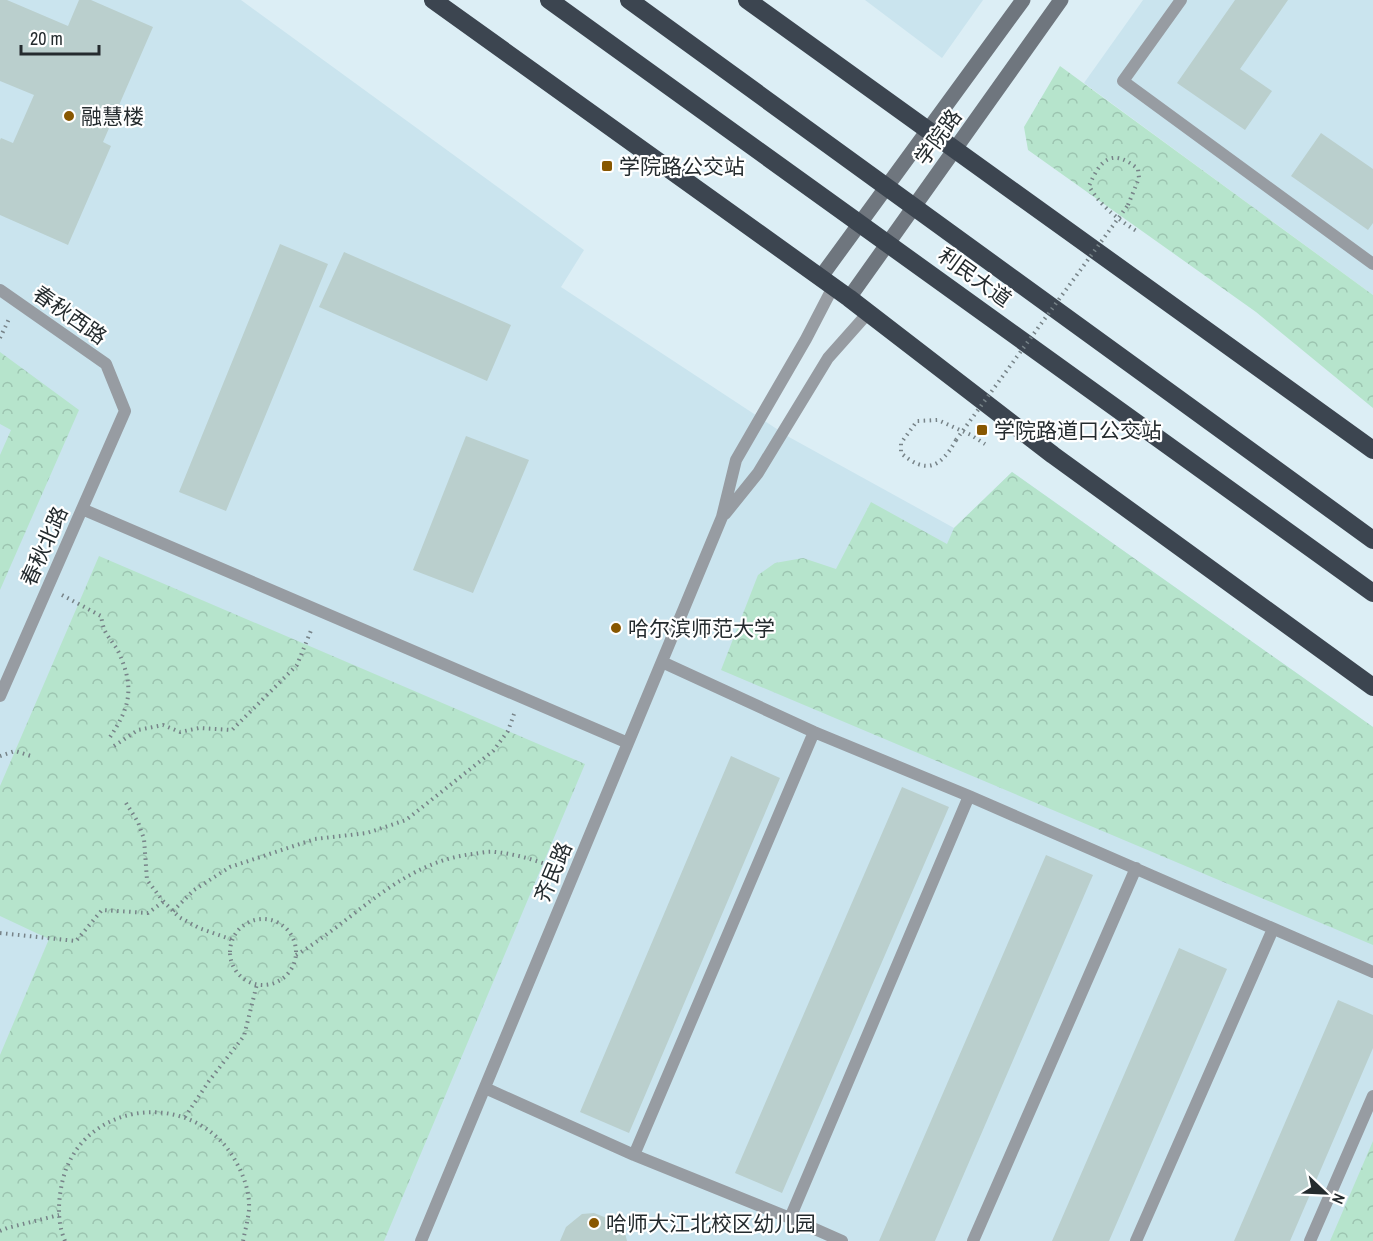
<svg xmlns="http://www.w3.org/2000/svg" width="1373" height="1241" viewBox="0 0 1373 1241" font-family="'Archivo Narrow','Noto Sans SC',sans-serif">
<defs>
<pattern id="forest-crowns" width="20" height="18" patternUnits="userSpaceOnUse" patternTransform="scale(1.5)"><rect width="20" height="18" fill="#b6e4cc"/><path d="M2 6a3 3 0 1 1 6 0M12 15a3 3 0 1 1 6 0" fill="none" stroke="#9cc4b0"/></pattern>
</defs>
<rect width="100%" height="100%" fill="#dceef5"/>
<path fill="#cae4ee" d="M 0,0 L 241,0 L 584,250 L 561,287 L 789,437 L 954,528 L 1012,472 L 1373,727 L 1373,1241 L 0,1241 Z
M 865,0 L 983,0 L 942,58 Z
M 1143,0 L 1373,0 L 1373,295 L 1084,83 Z"/>
<path fill="url(#forest-crowns)" d="M 1060,66 L 1373,295 L 1373,408 L 1256,312 L 1028,150 L 1024,127 Z
M 0,352 L 79,410 L 0,590 L 0,455 L 11,430 L 0,424 Z
M 1012,472 L 1373,727 L 1373,945 L 721,670 L 758,575 L 775,563 L 803,558 L 836,569 L 871,502 L 947,544 L 954,528 Z
M 99,556 L 585,764 L 384,1241 L 0,1241 L 0,1055 L 49,939 L 0,916 L 0,786 Z
M 1373,1141 L 1373,1241 L 1330,1241 Z"/>
<path fill="#bacfcd" d="M 0,0 L 7,0 L 68,26 L 79,0 L 91,0 L 153,27 L 103,142 L 111,146 L 68,245 L 0,215 L 0,140 L 1,138 L 13,143 L 34,95 L 0,81 Z
M 1235,0 L 1288,0 L 1240,69 L 1272,91 L 1245,130 L 1177,83 Z
M 1321,133 L 1373,169 L 1373,223 L 1368,230 L 1291,176 Z
M 280,244 L 328,264 L 226,511 L 179,492 Z
M 344,252 L 511,325 L 487,381 L 319,307 Z
M 466,436 L 529,460 L 473,593 L 413,570 Z
M 731,756 L 780,778 L 629,1133 L 580,1112 Z
M 902,787 L 949,807 L 782,1193 L 735,1173 Z
M 1046,855 L 1093,875 L 935,1241 L 879,1241 Z
M 1179,948 L 1227,969 L 1109,1241 L 1052,1241 Z
M 1338,1000 L 1373,1015 L 1373,1048 L 1290,1241 L 1234,1241 Z
M 594,1213 L 612,1220 L 624,1229 L 627,1241 L 560,1241 L 566,1227 L 582,1214 Z"/>
<g fill="none" stroke-linecap="round" stroke-linejoin="round">
<path stroke="#778388" stroke-width="4" stroke-dasharray="1.5 4.5" stroke-linecap="butt" d="M 1128,205 L 1139,178 L 1138,169 C 1112,147 1100,160 1089,186 C 1100,206 1119,220 1138,232
M 0,338 L 9,319
M 956,440 C 940,469 925,474 901,453 L 901,443 L 917,421 L 938,420 L 971,435 L 985,444
M 62,595 L 101,616 C 102,621 103,628 106,633 C 110,640 116,646 119,653 C 135,689 130,708 108,740
M 114,746 L 138,730 L 163,725 L 180,732 L 199,728 L 232,730 L 297,665 L 312,628
M 0,756 L 15,751 L 34,757
M 126,803 L 138,822 L 144,839 L 147,880 L 163,901 L 179,917 L 199,928 L 233,940
M 173,911 L 194,890 L 230,867 L 315,839 L 367,833 L 406,820 L 493,751 L 508,731 L 514,714
M230 952a33 33 0 1 1 66 0a33 33 0 1 1-66 0Z
M 0,933 L 76,941 L 102,910 L 148,913 L 163,902
M 296,955 C 355,920 401,862 473,854 C 480,853 488,851 495,852 C 517,854 537,861 557,868
M 185,1117 L 209,1081 L 244,1036 L 257,984
M 0,1231 L 7,1228 L 59,1215
M 65,1241 C 57,1222 58,1203 62,1183 C 80,1099 196,1087 236,1162 C 244,1176 250,1193 249,1210 C 248,1220 245,1231 243,1241"/>
<path stroke="#979ca2" stroke-width="12" d="M 1181,0 L 1123,81 L 1373,264
M 0,290 L 106,364 L 125,411 L 0,696
M 82,509 L 628,743
M 725,514 L 758,473 L 828,358 L 868,313
M 662,662 L 814,732 L 969,796 L 1373,972
M 485,1088 L 634,1155 L 790,1218 L 842,1241
M 634,1155 L 814,732
M 790,1218 L 969,796
M 421,1241 L 722,517 L 736,460 L 806,339 L 833,287
M 973,1241 L 1136,868
M 1136,1241 L 1273,929
M 1310,1241 L 1373,1096"/>
<path stroke="#6f767e" stroke-width="15" d="M 820,278 L 1023,0
M 849,298 L 1061,0"/>
<path stroke="#3c4550" stroke-width="18" d="M 433,0 L 849,298 L 1053,455 L 1373,687
M 549,0 L 1373,593
M 629,0 L 1373,540
M 747,0 L 1373,450"/>
<path stroke="#778388" stroke-width="4" stroke-dasharray="1.5 4.5" stroke-linecap="butt" d="M 956,440 L 1128,205"/>
</g>
<g fill="#885700" stroke="#fff" stroke-width="2">
<circle cx="69" cy="116" r="6"/>
<rect x="601" y="160" width="12" height="12" rx="3"/>
<rect x="976" y="424" width="12" height="12" rx="3"/>
<circle cx="616" cy="628" r="6"/>
<circle cx="594" cy="1223" r="6"/>
</g>
<g text-anchor="middle" dominant-baseline="central" stroke-width="4.5" stroke-linejoin="round" paint-order="stroke">
<g font-size="21" fill="#242b2e" stroke="#fff" text-anchor="start">
<text x="81" y="116">融慧楼</text>
<text x="619" y="166">学院路公交站</text>
<text x="994" y="430">学院路道口公交站</text>
<text x="628" y="628">哈尔滨师范大学</text>
<text x="606" y="1223">哈师大江北校区幼儿园</text>
</g>
<g font-size="21" fill="#242b2e" stroke="#fff">
<text transform="translate(938 137) rotate(-54)">学院路</text>
<text transform="translate(975 277) rotate(36)">利民大道</text>
<text transform="translate(70 315) rotate(35)">春秋西路</text>
<text transform="translate(44 546) rotate(-66)">春秋北路</text>
<text transform="translate(553 872) rotate(-67)">齐民路</text>
</g>
</g>
<g transform="translate(1325 1193) rotate(113)" stroke="#ffffff" stroke-width="4.5" paint-order="stroke">
<path d="M0-4.5L10 22L0 15L-10 22Z" fill="#242b2e"/>
<text y="-9" font-size="16" font-weight="bold" text-anchor="middle" fill="#242b2e">N</text>
</g>
<path d="M21 45v9h78v-9" fill="none" stroke="#242b2e" stroke-width="3"/>
<text x="30" y="45" font-size="18" fill="#242b2e" stroke="#ffffff" stroke-width="4.5" paint-order="stroke">20 m</text>
</svg>
